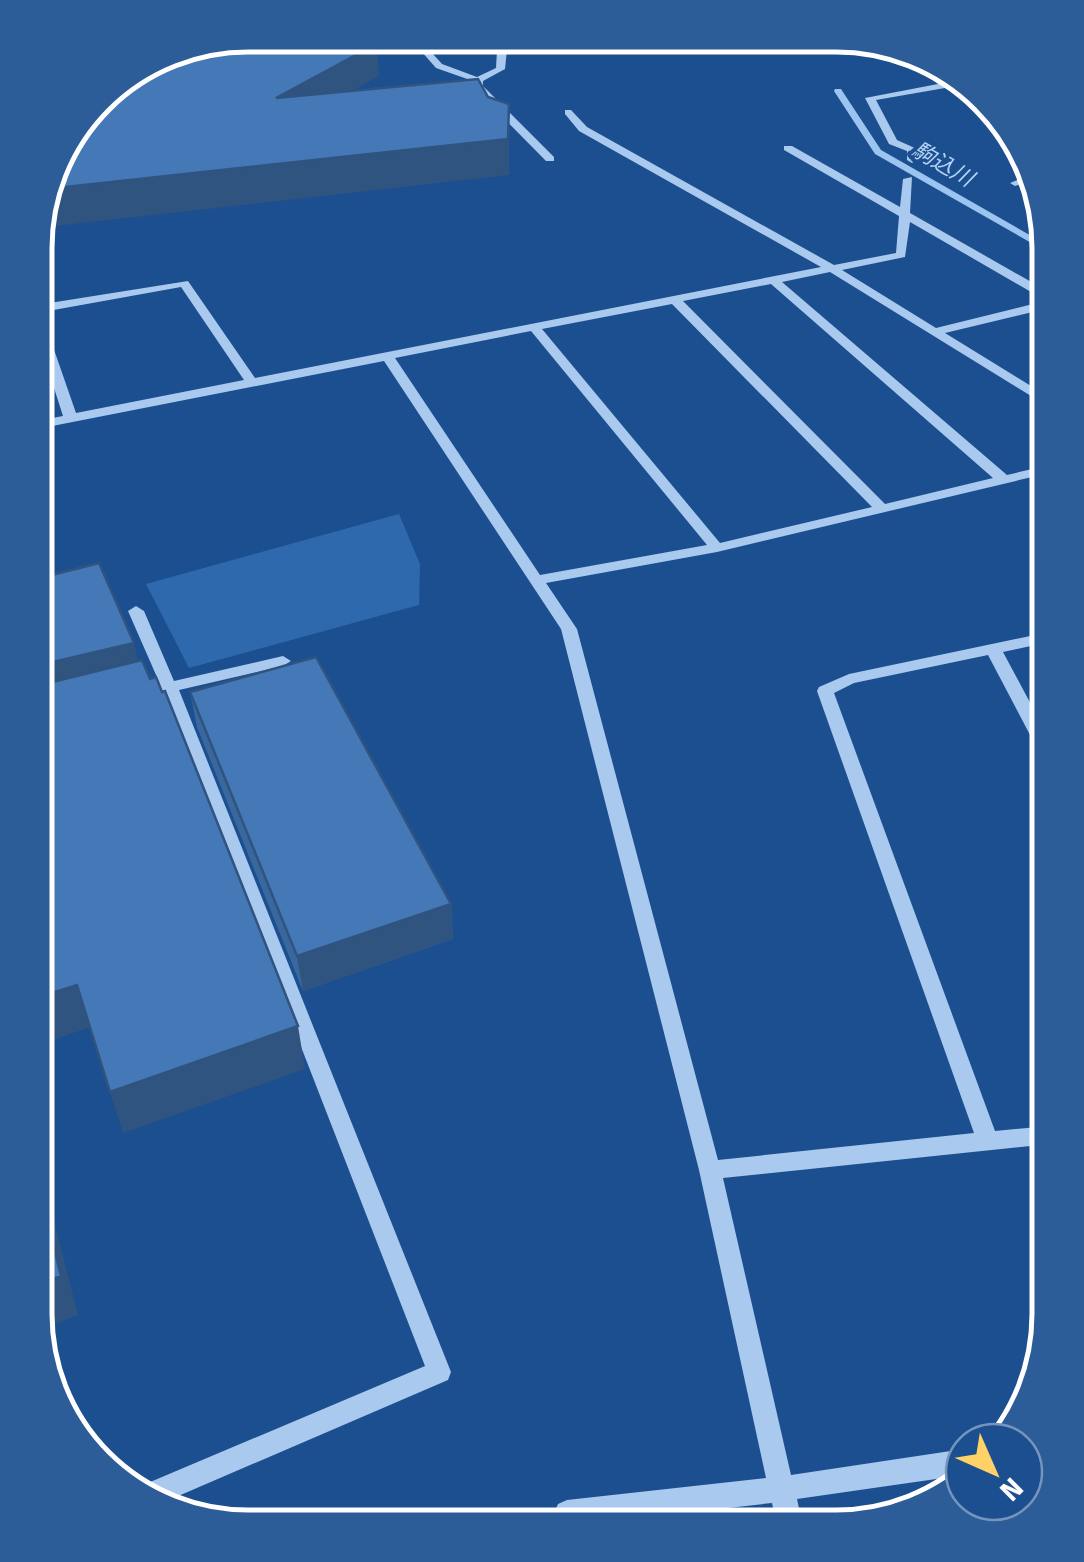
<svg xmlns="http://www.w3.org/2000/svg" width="1084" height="1562" viewBox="0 0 1084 1562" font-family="'Fira Sans','Noto Sans JP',sans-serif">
<rect width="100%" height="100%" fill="#1b4f8f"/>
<path fill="#2e69ad" d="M 399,514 L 420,564 L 419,605 L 189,668 L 146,584 Z"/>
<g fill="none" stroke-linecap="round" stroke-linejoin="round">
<path fill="#9cc4f0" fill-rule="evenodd" d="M 835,89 L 841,89 L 881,150 L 1049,246 L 1049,253 L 875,154 L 834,91 Z"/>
<path fill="#a9c9ee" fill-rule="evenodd" d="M 492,42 L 501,42 L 507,50 L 505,69 L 483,81 L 483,86 L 554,157 L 554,161 L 546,161 L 475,89 L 473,81 L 436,68 L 414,43 L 423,43 L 442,64 L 477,77 L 496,68 L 497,50 Z
M 899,52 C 918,59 931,71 948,82 C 962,91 978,95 989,108 L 945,88 L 876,100 L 897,140 L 917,149 L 917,160 L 912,163 L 907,160 L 907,151 L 889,144 L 865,98 L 938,84 L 900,55 Z
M 565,110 L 571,110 L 587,127 L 834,265 L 896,253 L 899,216 L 784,150 L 784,146 L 792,146 L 900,207 L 903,179 L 912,177 L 910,213 L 1049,292 L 1049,308 L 945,333 L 1049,397 L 1049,407 L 830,272 L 782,282 L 1007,475 L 1049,465 L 1049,473 L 717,552 L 546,583 L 577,629 L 718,1160 L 974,1133 L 817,691 L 819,687 L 849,674 L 1049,632 L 1049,642 L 1003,652 L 1049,738 L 1049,760 L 1040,754 L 988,655 L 854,683 L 834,693 L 995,1131 L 1049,1126 L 1049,1144 L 723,1178 L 791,1475 L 964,1449 L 964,1475 L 797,1499 L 803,1527 L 777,1527 L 772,1503 L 567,1526 L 558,1522 L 554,1513 L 558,1504 L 567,1500 L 766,1478 L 699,1170 L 561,629 L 384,361 L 37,429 L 37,421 L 63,416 L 37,335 L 37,314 L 43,318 L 76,413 L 244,380 L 181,287 L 37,313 L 37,305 L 188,281 L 255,378 L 821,267 L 579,131 L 565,114 ZM 910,222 L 1045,300 L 1049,300 L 936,328 L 842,270 L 905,257 ZM 771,284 L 993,478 L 885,504 L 683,301 ZM 672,304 L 872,507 L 720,543 L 542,329 ZM 531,331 L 707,545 L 540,575 L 395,358 Z
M 1032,174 L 1033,180 L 1015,186 L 1010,183 Z
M 136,606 L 144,611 L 174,681 L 283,656 L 291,661 L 283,666 L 179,690 L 451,1372 L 448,1380 L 162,1503 L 134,1492 L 136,1488 L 425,1366 L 164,694 L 156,693 L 154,689 L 160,684 L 128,611 Z"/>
</g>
<path fill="#3a679d" d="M 190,692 L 451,904 L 453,939 L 303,991 L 197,727 Z"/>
<path fill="#305480" d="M 377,44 L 379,76 L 280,133 L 276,98 Z
M 509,104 L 509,175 L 37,228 L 37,220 L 47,189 Z
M 134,643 L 144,686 L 36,712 L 36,666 Z
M 451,904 L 453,939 L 303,991 L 297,956 Z
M 77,985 L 91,1027 L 35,1046 L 36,998 Z
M 298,1026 L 305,1069 L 123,1133 L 110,1092 Z
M 35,1145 L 78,1315 L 39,1330 L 35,1314 Z"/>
<path fill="#4478b7" stroke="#305480" stroke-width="2.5" d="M 376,44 L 276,98 L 478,79 L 488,97 L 509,104 L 508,139 L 47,189 L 63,142 L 108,88 L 179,47 Z
M 99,563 L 134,643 L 36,666 L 36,579 Z
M 316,657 L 451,904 L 297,956 L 190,692 Z
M 142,660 L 150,679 L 156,677 L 162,692 L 165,691 L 298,1026 L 110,1092 L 77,985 L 36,998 L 36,885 L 50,881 L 36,832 L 36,686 Z
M 35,1171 L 61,1276 L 35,1286 Z"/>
<g text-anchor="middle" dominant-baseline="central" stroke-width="8" stroke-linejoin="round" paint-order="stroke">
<g font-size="22" font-style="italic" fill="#b5d3f5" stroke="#1b4f8f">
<text transform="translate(943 164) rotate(30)">駒込川</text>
</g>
</g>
<path d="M0 0H1084V1562H0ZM248 52H836A196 196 0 0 1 1032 248V1314A196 196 0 0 1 836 1510H248A196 196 0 0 1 52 1314V248A196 196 0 0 1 248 52Z" fill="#2d5d98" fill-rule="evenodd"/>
<path fill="none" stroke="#fff" stroke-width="5" d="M248 52H836A196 196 0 0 1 1032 248V1314A196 196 0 0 1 836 1510H248A196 196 0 0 1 52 1314V248A196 196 0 0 1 248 52Z"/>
<g transform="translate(994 1472) rotate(135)"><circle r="48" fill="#1b4f8f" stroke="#7695bc" stroke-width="2.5"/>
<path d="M0-8L18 38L0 25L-18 38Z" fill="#ffd166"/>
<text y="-15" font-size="28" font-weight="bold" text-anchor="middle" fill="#ffffff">N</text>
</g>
</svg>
